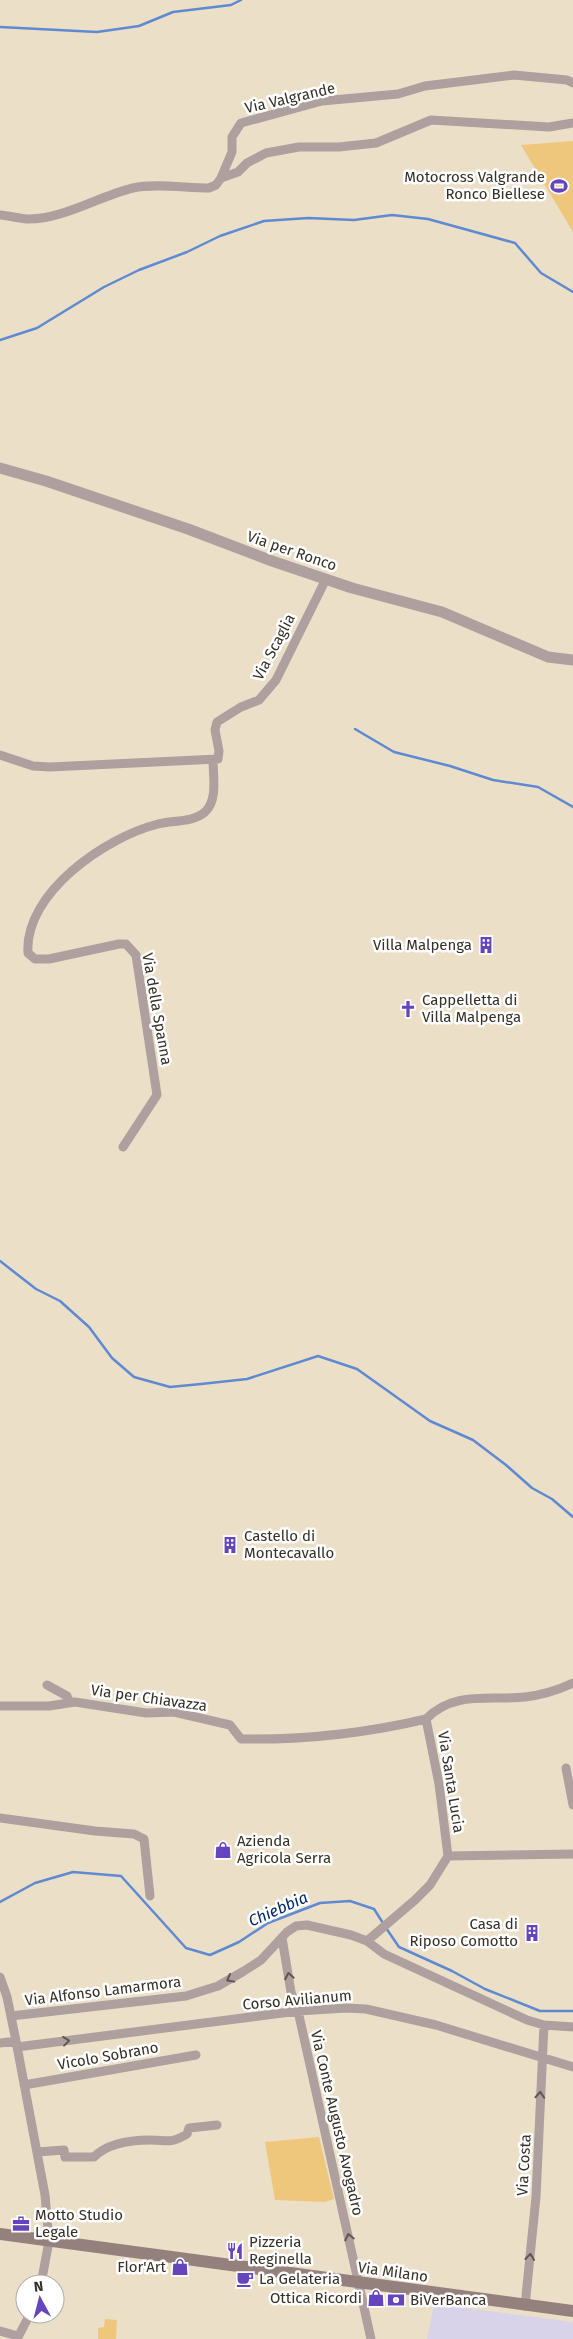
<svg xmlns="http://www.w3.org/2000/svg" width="573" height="2339" viewBox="0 0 573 2339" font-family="'Fira Sans',sans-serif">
<rect width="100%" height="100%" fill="#ecdfc7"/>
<path fill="#d8d3e9" d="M 434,2304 L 573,2322 L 573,2339 L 427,2339 Z"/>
<path fill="#eec77c" d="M 573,141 L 573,232 L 521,145 Z
M 319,2137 L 334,2199 L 325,2202 L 275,2200 L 265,2142 Z
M 105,2319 L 117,2320 L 116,2339 L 98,2339 L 98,2328 L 104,2327 Z"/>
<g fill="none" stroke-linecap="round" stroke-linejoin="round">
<path stroke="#5e8ad3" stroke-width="2.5" d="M 0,27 L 97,32 L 139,26 L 173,12 L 231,5 L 241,0
M 0,340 L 37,328 L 104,287 L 139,270 L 187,252 L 220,236 L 264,221 L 308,218 L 354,220 L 392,215 L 428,219 L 515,243 L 541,273 L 573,292
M 355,729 L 394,752 L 450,766 L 493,780 L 538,787 L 573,807
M 0,1261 L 36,1289 L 60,1301 L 89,1327 L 112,1358 L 134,1377 L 170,1387 L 201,1384 L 247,1379 L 318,1356 L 357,1369 L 430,1421 L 473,1440 L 506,1465 L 532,1488 L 552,1499 L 573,1517
M 0,1902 L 35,1883 L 73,1872 L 121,1876 L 186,1948 L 210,1955 L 239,1942 L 268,1923 L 320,1903 L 350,1901 L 374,1909 L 383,1923
M 386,1928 L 399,1947 L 452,1971 L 485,1989 L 540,2011 L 573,2011"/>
<path stroke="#ada09e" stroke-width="9" d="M 221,178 L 238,172 L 247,163 L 266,153 L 299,147 L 339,147 L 376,143 L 431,120 L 549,127 L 573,123
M 0,215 C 9,216 18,218 27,219 C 62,220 99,196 133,188 C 154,183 186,188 209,188 L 216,185 L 221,178 L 232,152 L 232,137 L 241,123 L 322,101 L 398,94 L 425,86 L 514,75 L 567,80 L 573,83
M 0,755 L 33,766 L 50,767 L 218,759 L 219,751 L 215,730 L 217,722 L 241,707 L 259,700 L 276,680 L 326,579
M 123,1147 L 157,1095 L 136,955 L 126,944 L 119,944 L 49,959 L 35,959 L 28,953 C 24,893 106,837 158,824 C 173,820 192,823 205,812 C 218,800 213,776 213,760
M 47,1685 L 67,1696 L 69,1701
M 0,1706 L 49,1706 L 75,1702 L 146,1713 L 174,1712 L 230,1725 L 241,1739 C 306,1740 363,1734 426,1719
M 426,1719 C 454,1690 490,1701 525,1697 C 541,1695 558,1690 573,1683
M 566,1768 L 573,1805
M 0,1818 L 95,1831 L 134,1834 L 144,1839 L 150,1896
M 448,1856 L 573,1854
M 282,1938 L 291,1992 L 298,2011 L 371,2339
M 367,1941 L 415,1900 L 430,1885 L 448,1856 L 439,1784 L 426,1719
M 0,1977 L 7,1997 L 16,2041 L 45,2195 L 49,2241 L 41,2284
M 11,2016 L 186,1996 L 218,1986 L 244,1971 L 261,1960 L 287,1932 L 296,1926 L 307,1925 L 351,1935 L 367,1941 L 384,1954 L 527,2020 L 544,2025 L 573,2027
M 0,2043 L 16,2041
M 17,2047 L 298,2011 L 346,2008 L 366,2009 L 436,2025 L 573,2067
M 24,2085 L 196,2055
M 37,2152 L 64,2150 L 65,2157 L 94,2157 C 108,2143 131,2140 150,2140 C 167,2140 171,2144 187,2134 L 189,2128 L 217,2125
M 525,2306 L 536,2197 L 544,2025
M 0,2331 L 18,2336
M 17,2339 L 30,2314"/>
<path stroke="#ada09e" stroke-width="11" d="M 0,468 L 46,481 L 188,529 L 272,561 L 352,588 L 442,612 L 548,657 L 573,660"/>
<path stroke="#94817e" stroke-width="12" d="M 0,2234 L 573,2311"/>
</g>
<defs><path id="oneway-chevron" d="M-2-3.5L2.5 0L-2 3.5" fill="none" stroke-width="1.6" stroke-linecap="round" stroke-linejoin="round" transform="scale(1.25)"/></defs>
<g stroke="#5f5751">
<use href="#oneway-chevron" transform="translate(289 1976) rotate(-100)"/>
<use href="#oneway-chevron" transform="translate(230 1979) rotate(151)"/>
<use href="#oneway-chevron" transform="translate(66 2041) rotate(-7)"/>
<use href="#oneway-chevron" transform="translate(540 2095) rotate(-87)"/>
<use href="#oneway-chevron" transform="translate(349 2237) rotate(-103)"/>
<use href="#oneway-chevron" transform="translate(530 2257) rotate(-84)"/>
</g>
<defs>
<g id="stadium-bare" transform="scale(1.35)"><path d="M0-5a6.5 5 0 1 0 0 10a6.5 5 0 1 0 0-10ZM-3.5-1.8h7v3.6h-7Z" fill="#6445bd" stroke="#fff" stroke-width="2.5" paint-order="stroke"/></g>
<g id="building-bare" transform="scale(1.35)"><path d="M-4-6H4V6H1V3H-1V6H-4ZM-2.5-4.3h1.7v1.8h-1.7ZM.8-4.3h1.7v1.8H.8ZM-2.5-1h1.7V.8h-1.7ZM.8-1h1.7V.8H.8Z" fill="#6445bd" stroke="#fff" stroke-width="2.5" paint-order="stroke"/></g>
<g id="church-bare" transform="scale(1.35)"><path d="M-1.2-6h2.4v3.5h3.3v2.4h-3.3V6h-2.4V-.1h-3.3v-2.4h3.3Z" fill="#6445bd" stroke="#fff" stroke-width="2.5" paint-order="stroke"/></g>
<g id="shop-bare" transform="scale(1.35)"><path d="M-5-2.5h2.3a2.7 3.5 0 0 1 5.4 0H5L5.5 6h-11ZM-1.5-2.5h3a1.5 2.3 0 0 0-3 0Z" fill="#6445bd" stroke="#fff" stroke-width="2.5" paint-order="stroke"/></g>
<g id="office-bare" transform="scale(1.35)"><path d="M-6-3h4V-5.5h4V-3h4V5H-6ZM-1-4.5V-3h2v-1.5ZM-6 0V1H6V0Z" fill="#6445bd" stroke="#fff" stroke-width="2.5" paint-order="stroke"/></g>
<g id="restaurant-bare" transform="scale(1.35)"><path d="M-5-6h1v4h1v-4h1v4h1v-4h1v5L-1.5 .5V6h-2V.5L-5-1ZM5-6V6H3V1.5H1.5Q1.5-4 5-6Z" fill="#6445bd" stroke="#fff" stroke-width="2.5" paint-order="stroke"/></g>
<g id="cafe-bare" transform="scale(1.35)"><path d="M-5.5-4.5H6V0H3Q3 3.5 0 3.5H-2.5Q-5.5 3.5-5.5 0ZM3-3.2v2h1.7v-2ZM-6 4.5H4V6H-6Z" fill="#6445bd" stroke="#fff" stroke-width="2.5" paint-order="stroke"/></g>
<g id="bank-bare" transform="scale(1.35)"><path d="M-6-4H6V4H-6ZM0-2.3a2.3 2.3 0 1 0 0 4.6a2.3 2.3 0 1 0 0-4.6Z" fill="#6445bd" stroke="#fff" stroke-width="2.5" paint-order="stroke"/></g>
</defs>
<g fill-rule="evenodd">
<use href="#stadium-bare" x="559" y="186"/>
<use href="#building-bare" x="486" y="945"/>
<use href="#church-bare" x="408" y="1009"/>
<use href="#building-bare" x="230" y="1545"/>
<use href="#shop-bare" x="223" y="1850"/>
<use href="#building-bare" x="532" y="1933"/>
<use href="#office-bare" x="21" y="2224"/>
<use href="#restaurant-bare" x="235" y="2251"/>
<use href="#shop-bare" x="180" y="2267"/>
<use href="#cafe-bare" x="245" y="2279"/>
<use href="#shop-bare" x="376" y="2298"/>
<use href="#bank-bare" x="396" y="2300"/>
</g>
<g text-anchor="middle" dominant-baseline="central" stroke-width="5" stroke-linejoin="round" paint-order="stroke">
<g font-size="15" fill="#353027" stroke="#fff">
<text transform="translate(290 98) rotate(-13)">Via Valgrande</text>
<text transform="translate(292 551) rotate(19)">Via per Ronco</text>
<text transform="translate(274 647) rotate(-62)">Via Scaglia</text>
<text transform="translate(157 1009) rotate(80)">Via della Spanna</text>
<text transform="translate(149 1698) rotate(8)">Via per Chiavazza</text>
<text transform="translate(451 1782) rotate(81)">Via Santa Lucia</text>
<text transform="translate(103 1991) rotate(-7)">Via Alfonso Lamarmora</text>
<text transform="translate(297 2000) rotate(-5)">Corso Avilianum</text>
<text transform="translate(108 2056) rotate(-10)">Vicolo Sobrano</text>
<text transform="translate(337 2123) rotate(77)">Via Conte Augusto Avogadro</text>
<text transform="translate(524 2165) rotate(-87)">Via Costa</text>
<text transform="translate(393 2272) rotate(8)">Via Milano</text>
</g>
<g font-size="15" fill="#353027" stroke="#fff" text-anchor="start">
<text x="545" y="177" text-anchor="end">Motocross Valgrande<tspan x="545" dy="17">Ronco Biellese</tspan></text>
<text x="472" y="945" text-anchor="end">Villa Malpenga</text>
<text x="422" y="1000">Cappelletta di<tspan x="422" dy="17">Villa Malpenga</tspan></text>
<text x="244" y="1536">Castello di<tspan x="244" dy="17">Montecavallo</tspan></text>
<text x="237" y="1841">Azienda<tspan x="237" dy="17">Agricola Serra</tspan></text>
<text x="518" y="1924" text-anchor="end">Casa di<tspan x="518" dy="17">Riposo Comotto</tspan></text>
<text x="35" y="2215">Motto Studio<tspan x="35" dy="17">Legale</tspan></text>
<text x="249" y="2242">Pizzeria<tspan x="249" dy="17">Reginella</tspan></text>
<text x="166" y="2267" text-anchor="end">Flor'Art</text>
<text x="259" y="2279">La Gelateria</text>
<text x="362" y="2298" text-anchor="end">Ottica Ricordi</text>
<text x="410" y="2300">BiVerBanca</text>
</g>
<g font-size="16" font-style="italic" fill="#012767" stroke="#fff">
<text transform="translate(278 1909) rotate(-24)">Chiebbia</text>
</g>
</g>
<g transform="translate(40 2299) rotate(353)"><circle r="24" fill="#ffffff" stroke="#aeaca9"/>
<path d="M0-4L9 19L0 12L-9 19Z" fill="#6445bd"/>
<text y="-8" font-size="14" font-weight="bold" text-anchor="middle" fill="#353027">N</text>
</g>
</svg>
